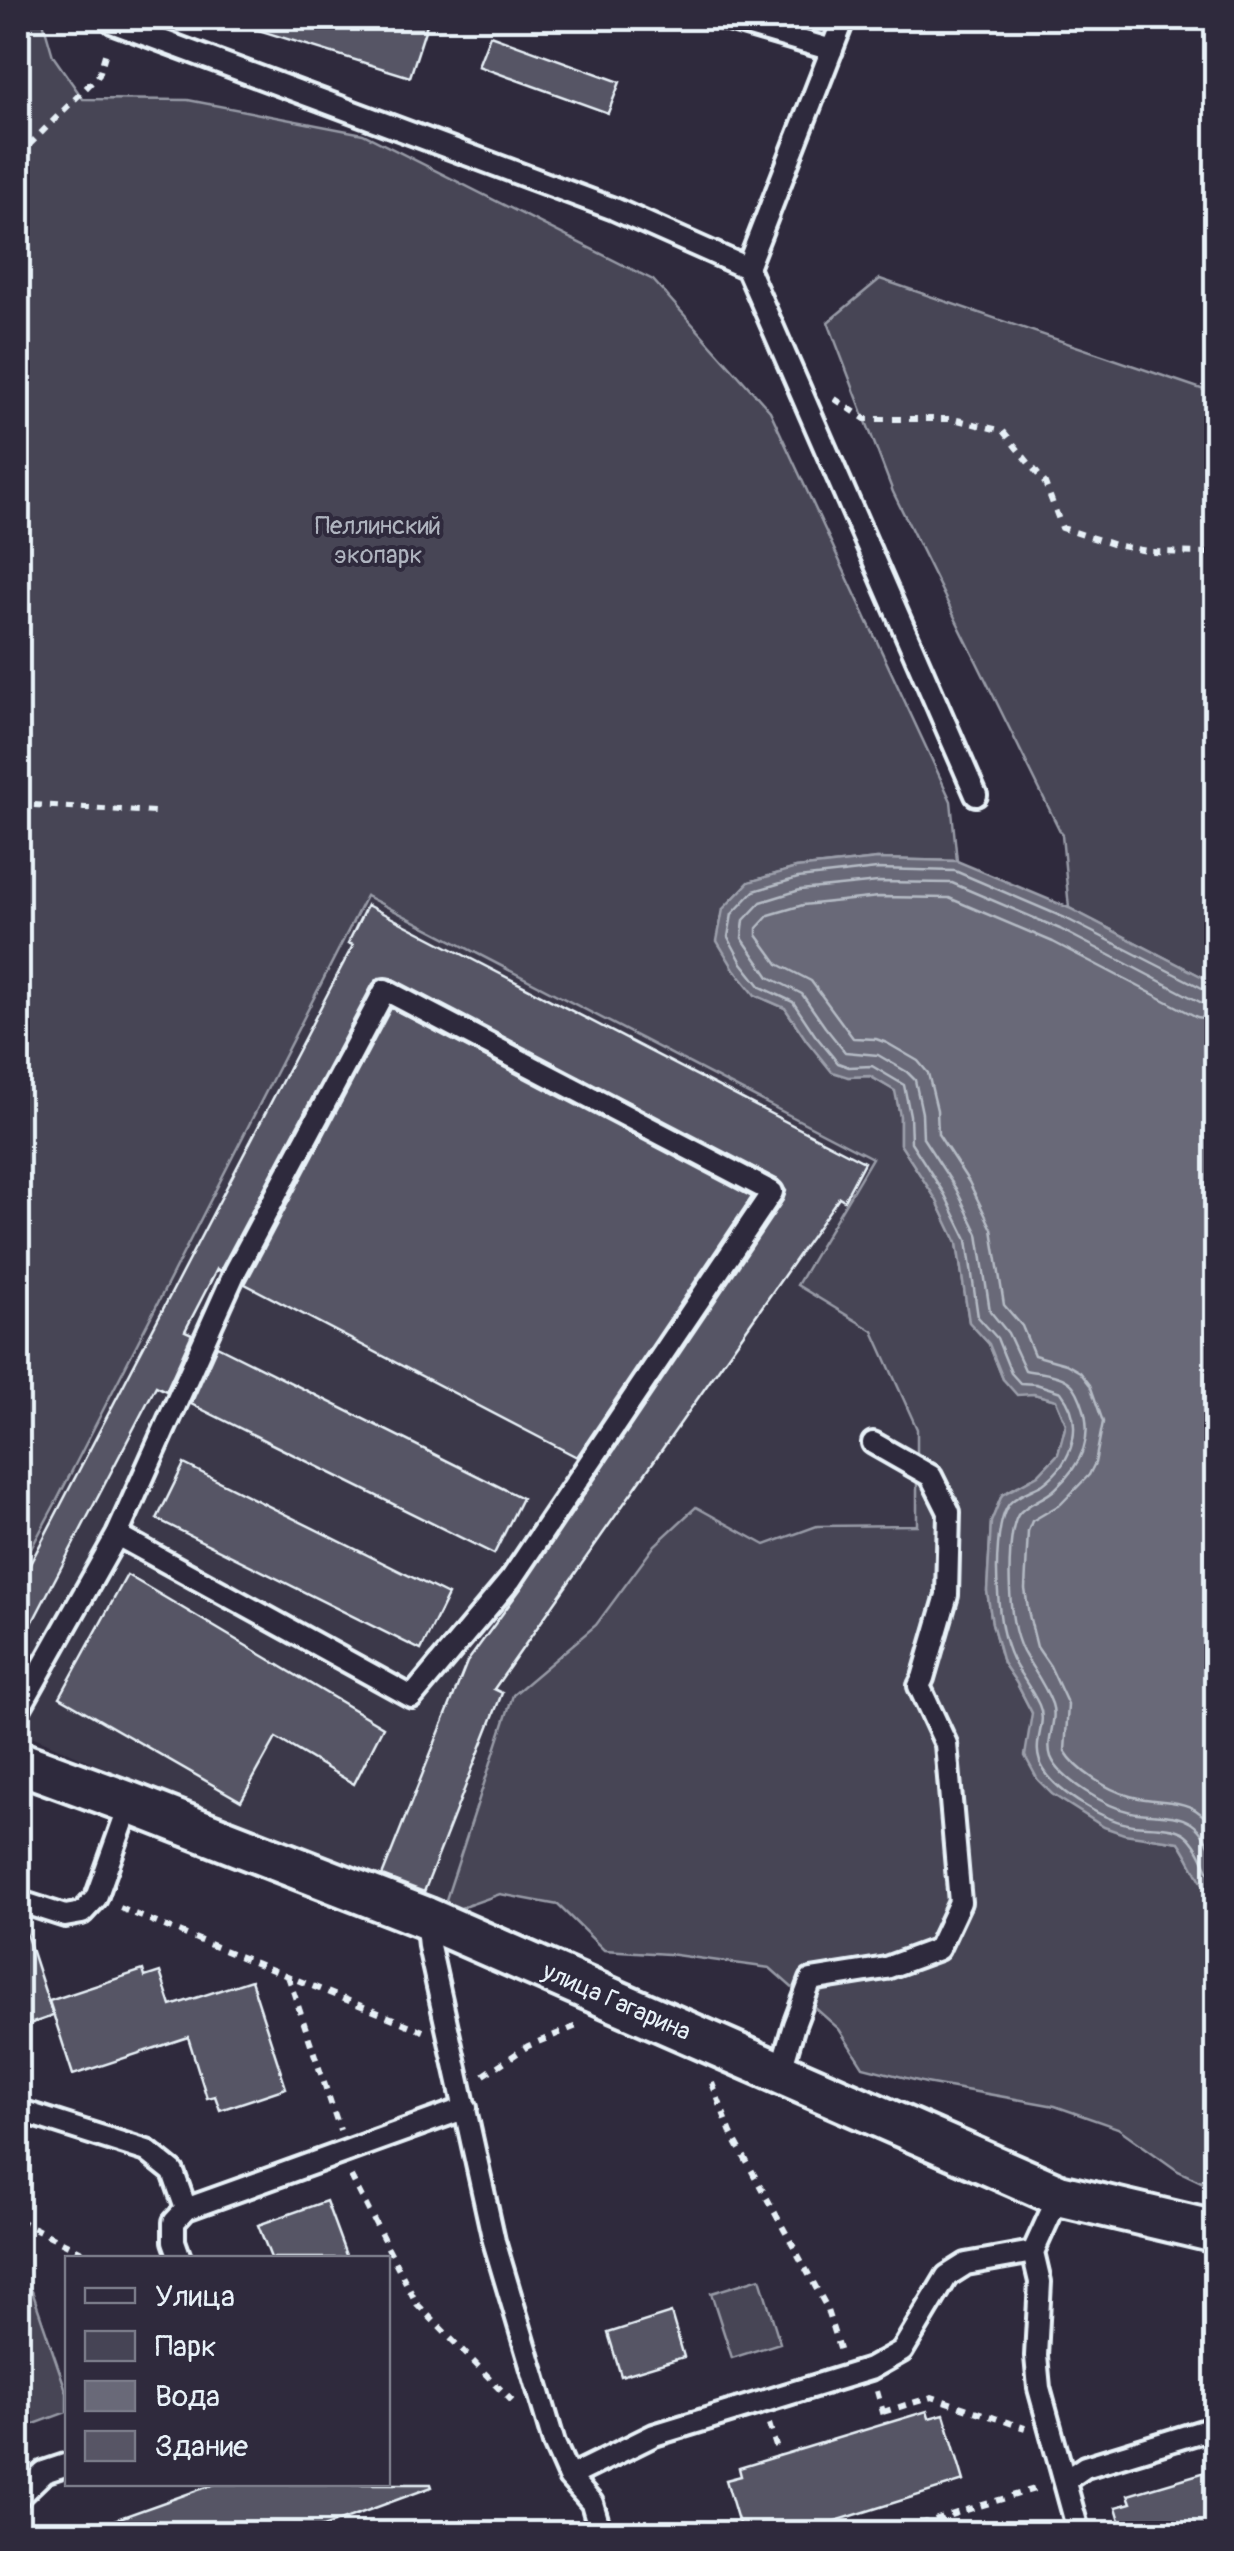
<svg xmlns="http://www.w3.org/2000/svg" width="1234" height="2551" viewBox="0 0 1234 2551" font-family="Pangolin,sans-serif">
<rect width="100%" height="100%" fill="#2f2a3d"/>
<filter id="ink" filterUnits="userSpaceOnUse"><feTurbulence type="fractalNoise" baseFrequency=".01" numOctaves="2"/><feDisplacementMap in="SourceGraphic" scale="20" xChannelSelector="R" yChannelSelector="G"/><feConvolveMatrix kernelMatrix="1 2 1 2 8 2 1 2 1" color-interpolation-filters="sRGB"/></filter>
<g filter="url(#ink)">
<path fill="#3b3749" d="M 365,896 L 873,1159 L 797,1285 L 873,1331 L 917,1429 L 917,1525 L 817,1526 L 765,1545 L 655,1545 L 596,1625 L 513,1695 L 441,1915 L 18,1730 L 18,1573 L 56,1502 Z"/>
<path fill="#464455" stroke="#979aa6" stroke-width="2.5" d="M 18,18 L 42,18 L 53,56 L 83,99 L 188,100 L 363,134 L 653,280 L 770,411 L 951,801 L 957,861 L 877,859 L 796,868 L 749,882 L 723,909 L 755,995 L 785,1008 L 807,1041 L 848,1077 L 869,1076 L 896,1091 L 900,1116 L 900,1144 L 936,1199 L 957,1243 L 969,1322 L 989,1344 L 1003,1379 L 1034,1394 L 1056,1400 L 1066,1424 L 1058,1454 L 1038,1475 L 1002,1495 L 991,1522 L 987,1591 L 992,1623 L 1003,1663 L 1016,1682 L 1032,1713 L 1142,1836 L 1179,1842 C 1192,1860 1199,1884 1216,1899 L 1216,2189 L 1178,2171 L 1118,2128 L 1055,2106 L 926,2083 L 863,2067 L 839,2029 L 770,1968 L 668,1954 L 604,1950 L 558,1905 L 500,1894 L 441,1915 L 513,1695 L 596,1625 L 655,1545 L 696,1507 L 765,1545 L 817,1526 L 917,1525 L 917,1429 L 873,1331 L 797,1285 L 872,1158 L 366,896 L 56,1502 L 18,1573 Z
M 880,279 L 1216,394 L 1216,984 L 1069,908 L 1062,835 L 893,492 L 828,322 Z
M 760,2278 L 780,2343 L 732,2358 L 711,2293 Z
M 32,2291 L 67,2393 L 67,2412 L 18,2430 L 18,2296 Z"/>
<path fill="#696978" stroke="#9c9fab" stroke-width="2.5" d="M 877,859 L 957,861 L 1069,908 L 1216,984 L 1216,1899 C 1199,1884 1192,1860 1179,1842 L 1124,1834 L 1104,1827 L 1052,1794 L 1038,1780 L 1025,1756 L 1032,1713 L 1016,1682 L 1003,1663 L 992,1623 L 987,1591 L 991,1522 L 1002,1495 L 1038,1475 L 1058,1454 L 1066,1424 L 1056,1400 L 1034,1394 L 1017,1395 L 1003,1379 L 989,1344 L 969,1322 L 957,1243 L 936,1199 L 900,1144 L 900,1116 L 895,1091 L 870,1076 L 848,1077 L 832,1072 L 807,1041 L 785,1008 L 755,995 L 734,969 L 717,941 L 723,909 L 749,882 L 796,868 Z"/>
<g fill="none" stroke-linecap="round" stroke-linejoin="round">
<path stroke="#b5bbc5" stroke-width="2.5" d="M 1216,993 L 1208,991 L 1065,918 L 955,871 L 877,869 L 798,878 L 754,891 L 732,914 L 728,937 L 742,963 L 761,987 L 793,1002 L 815,1035 L 838,1063 L 849,1067 L 872,1066 L 904,1085 L 910,1115 L 911,1142 L 945,1195 L 967,1240 L 978,1317 L 997,1338 L 1011,1373 L 1020,1383 L 1036,1384 L 1061,1392 C 1085,1423 1074,1461 1043,1484 C 1033,1490 1018,1494 1010,1503 C 996,1519 996,1571 998,1592 C 999,1613 1003,1640 1012,1659 C 1019,1673 1031,1688 1039,1705 C 1049,1726 1028,1744 1044,1770 C 1059,1794 1105,1821 1133,1825 C 1148,1827 1172,1825 1185,1834 C 1200,1846 1206,1870 1216,1886
M 1216,1005 L 1202,1003 L 1060,929 L 952,883 L 878,882 L 800,890 L 761,902 L 744,920 L 742,938 L 769,977 L 802,994 L 825,1027 L 845,1052 L 878,1055 L 907,1072 L 915,1080 L 922,1113 L 923,1138 L 956,1189 L 978,1234 L 990,1311 L 1008,1333 L 1025,1370 C 1038,1373 1057,1373 1069,1382 C 1076,1387 1078,1394 1081,1401 C 1095,1437 1082,1464 1055,1489 C 1045,1499 1026,1503 1018,1515 C 1009,1530 1009,1573 1010,1591 C 1011,1611 1015,1640 1026,1657 C 1035,1672 1046,1687 1052,1704 C 1058,1721 1045,1740 1051,1757 C 1060,1780 1107,1807 1131,1812 C 1150,1816 1174,1812 1191,1823 C 1203,1831 1211,1848 1216,1861
M 1216,1020 L 1197,1017 L 1053,942 L 949,898 L 879,897 L 803,905 L 769,915 L 757,928 L 757,935 L 778,964 L 811,981 L 853,1038 L 876,1039 L 887,1043 L 918,1061 L 928,1073 L 937,1110 L 938,1134 L 969,1182 L 992,1229 L 1004,1305 L 1022,1326 L 1034,1355 L 1066,1364 L 1080,1372 L 1090,1385 L 1103,1422 L 1095,1463 L 1089,1475 L 1061,1504 L 1032,1521 L 1028,1531 L 1025,1589 L 1029,1615 L 1037,1647 L 1050,1666 L 1068,1705 L 1065,1751 C 1077,1771 1108,1790 1130,1796 C 1168,1806 1189,1793 1216,1830"/>
</g>
<path fill="#575565" stroke="#e8f1f8" stroke-width="2.5" d="M 240,18 L 429,18 L 410,77 L 239,24 Z
M 490,35 L 620,82 L 608,113 L 478,66 Z
M 367,905 L 864,1162 L 844,1200 L 839,1197 L 494,1689 L 502,1693 L 424,1892 L 382,1876 L 467,1662 L 522,1587 L 783,1200 L 786,1191 L 778,1180 L 391,978 L 379,978 L 373,984 L 220,1271 L 217,1269 L 185,1331 L 192,1334 L 166,1391 L 156,1386 L 18,1650 L 18,1587 L 353,945 L 348,943 Z
M 391,1008 L 752,1197 L 577,1457 L 245,1284 Z
M 217,1346 L 522,1498 L 494,1554 L 191,1404 Z
M 184,1464 L 448,1595 L 421,1650 L 157,1519 Z
M 127,1575 L 383,1727 L 354,1784 L 276,1738 L 241,1801 L 60,1697 Z
M 23,1924 L 53,2016 L 18,2028 L 18,1925 Z
M 143,1970 L 145,1977 L 160,1972 L 171,2006 L 251,1980 L 286,2088 L 220,2110 L 215,2096 L 207,2098 L 188,2037 L 73,2075 L 49,2001 Z
M 326,2201 L 347,2258 L 271,2258 L 258,2225 Z
M 671,2313 L 684,2357 L 621,2376 L 608,2333 Z
M 927,2411 L 929,2418 L 944,2414 L 964,2481 L 794,2534 L 742,2534 L 726,2480 L 741,2476 L 739,2468 Z
M 1209,2471 L 1212,2478 L 1216,2477 L 1216,2534 L 1124,2534 L 1116,2507 L 1131,2503 L 1128,2495 Z
M 215,2484 L 431,2484 L 432,2487 L 304,2534 L 87,2534 L 86,2530 Z"/>
<g fill="none" stroke-linecap="round" stroke-linejoin="round">
<g stroke="#e8f1f8" stroke-width="28">
<path id="lane" d="M 112,18 L 114,23 L 614,209 L 747,268 L 976,795
M 722,18 L 832,50
M 747,268 L 844,18
M 18,1711 L 117,1535 L 235,1272 L 385,990 L 772,1192 L 511,1579 L 412,1697 L 117,1535
M 18,1901 L 65,1916 L 82,1913 L 96,1898 L 130,1803
M 426,1918 L 429,1946 L 494,2241 L 554,2443 L 569,2477 L 592,2503 L 601,2534
M 780,2073 L 794,2025 L 811,1980 L 886,1968 L 938,1949 L 960,1902 L 946,1744 L 919,1686 L 923,1678 L 947,1595 L 949,1512 L 931,1476 L 873,1443
M 18,2110 L 147,2151 L 173,2172 L 186,2209 L 174,2222 L 174,2241 L 180,2258
M 186,2209 L 466,2108
M 1033,2252 L 1040,2282 L 1036,2356 L 1039,2388 L 1079,2534
M 569,2477 L 654,2435 L 870,2369 L 902,2351 L 947,2276 L 966,2264 L 1033,2252 L 1059,2195
M 1066,2480 L 1085,2467 L 1216,2427
M 18,2497 L 44,2472 L 68,2464"/>
</g>
<g stroke="#e8f1f8" stroke-width="48">
<g id="street">
<path id="s1" d="M 18,1762 L 130,1803 L 426,1918 L 1059,2195 L 1216,2232"/>
</g>
</g>
<path stroke="#e8f1f8" stroke-width="6" stroke-dasharray="8 8" stroke-linecap="butt" d="M 18,156 L 99,75 L 107,48
M 835,399 L 865,419 L 953,419 L 1003,431 L 1045,483 L 1062,528 L 1115,545 L 1152,552 L 1216,553
M 18,804 L 155,812
M 120,1908 L 423,2031
M 288,1976 L 340,2130
M 484,2075 L 528,2046 L 579,2025
M 712,2083 L 731,2133 L 825,2304 L 841,2355
M 351,2176 L 417,2304 L 514,2403
M 18,2220 L 94,2258
M 877,2391 L 886,2423
M 883,2412 L 932,2397 L 1025,2428
M 769,2424 L 779,2456
M 543,2534 L 571,2524
M 889,2534 L 1041,2487"/>
<use href="#lane" stroke="#2f2a3d" stroke-width="20"/>
<use href="#street" stroke="#2f2a3d" stroke-width="40"/>
</g>
</g>
<g text-anchor="middle" dominant-baseline="central" stroke-width="8" stroke-linejoin="round" paint-order="stroke">
<g font-size="25" fill="#afb4bf" stroke="#2f2a3d">
<text x="378" y="526">Пеллинский<tspan x="378" dy="29">экопарк</tspan></text>
</g>
<g font-size="25" fill="#e8f1f8" stroke="#2f2a3d">
<text stroke="none"><textPath href="#s1" startOffset="645">улица Гагарина</textPath></text>
</g>
</g>
<rect width="1234" height="2551" fill="none" stroke="#2f2a3d" stroke-width="60"/>
<rect x="30" y="30" width="1174" height="2491" fill="none" stroke="#e8f1f8" stroke-width="4" filter="url(#ink)"/>
<rect x="65" y="2256" width="325" height="230" fill="#2f2a3d" stroke="#797a88" stroke-width="2.5"/>
<rect x="85" y="2288" width="50" height="15" fill="#2f2a3d" stroke="#797a88" stroke-width="2.5"/>
<text x="155" y="2306" font-size="30" fill="#e8f1f8">Улица</text>
<rect x="85" y="2331" width="50" height="30" fill="#464455" stroke="#797a88" stroke-width="2.5"/>
<text x="155" y="2356" font-size="30" fill="#e8f1f8">Парк</text>
<rect x="85" y="2381" width="50" height="30" fill="#696978" stroke="#797a88" stroke-width="2.5"/>
<text x="155" y="2406" font-size="30" fill="#e8f1f8">Вода</text>
<rect x="85" y="2431" width="50" height="30" fill="#575565" stroke="#797a88" stroke-width="2.5"/>
<text x="155" y="2456" font-size="30" fill="#e8f1f8">Здание</text>
</svg>
